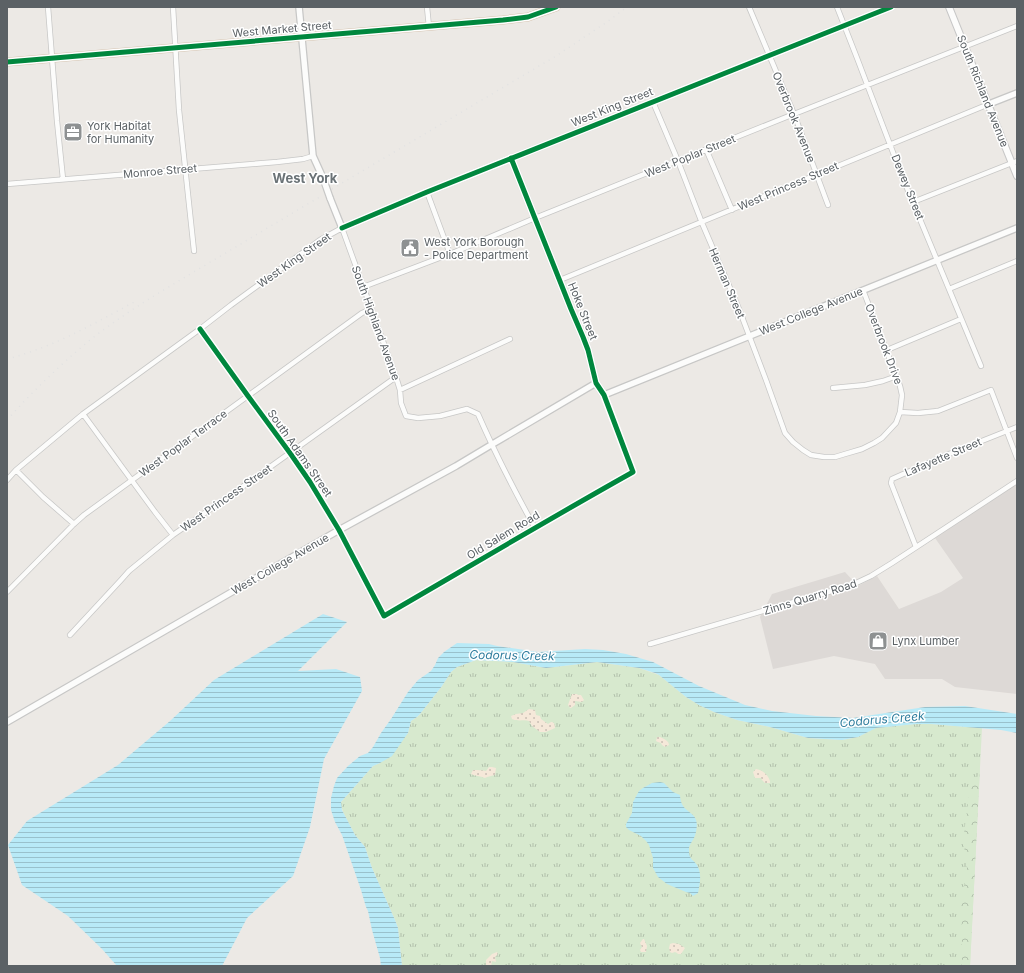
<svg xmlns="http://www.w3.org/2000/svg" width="1024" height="973" viewBox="0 0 1024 973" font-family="Inter,sans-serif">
<defs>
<pattern id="grass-tufts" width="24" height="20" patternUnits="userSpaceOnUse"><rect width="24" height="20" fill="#d7e9ce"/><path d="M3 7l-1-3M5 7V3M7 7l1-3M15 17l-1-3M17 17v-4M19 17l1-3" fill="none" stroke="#b1c0ab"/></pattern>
<pattern id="forest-crowns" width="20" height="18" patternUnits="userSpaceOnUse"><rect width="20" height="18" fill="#d7e9ce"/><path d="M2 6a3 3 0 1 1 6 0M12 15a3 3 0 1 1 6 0" fill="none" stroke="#b1c0ab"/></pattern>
<pattern id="sand-dots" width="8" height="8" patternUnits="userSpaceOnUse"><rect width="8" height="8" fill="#f5e8d9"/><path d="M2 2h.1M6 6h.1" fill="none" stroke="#c9bfb4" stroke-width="1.8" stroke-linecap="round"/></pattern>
<pattern id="water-rules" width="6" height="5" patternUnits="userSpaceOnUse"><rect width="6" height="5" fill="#b8eaf7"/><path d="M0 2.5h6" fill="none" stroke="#99c1cc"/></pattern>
</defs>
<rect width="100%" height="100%" fill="#ece9e5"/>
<path fill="#ddd9d6" d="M 1017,483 L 1017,694 L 955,687 L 942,679 L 885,679 L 875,664 L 834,656 L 773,669 L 760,617 L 772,594 L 845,572 L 858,586 L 877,576 L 899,609 L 941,592 L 963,578 L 935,538 Z"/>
<path fill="url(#grass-tufts)" d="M 476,660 L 513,662 L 546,668 L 597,662 L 639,668 L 659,675 L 686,697 L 699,705 L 714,712 L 737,720 L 770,727 L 808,738 L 842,740 L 858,737 L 875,728 L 916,724 L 931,724 L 982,728 L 970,966 L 402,966 L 398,928 L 395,920 L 372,868 L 365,847 L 355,835 L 344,814 L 341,806 L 341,802 L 373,766 L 380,763 L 408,733 L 411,721 L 417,717 L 420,714 L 442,686 L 451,672 L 457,667 Z"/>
<path fill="url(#forest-crowns)" d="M 980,767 L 970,966 L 962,966 L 962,927 L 960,908 L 965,882 L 967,867 L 965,852 L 963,841 L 970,788 L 977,779 Z"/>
<path fill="url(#sand-dots)" d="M 572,694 L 577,694 L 578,695 L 581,695 L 584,700 L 582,702 L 575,701 L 575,705 L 571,708 L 570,708 L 568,705 Z
M 529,709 L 535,710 L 536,715 L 540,716 L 541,719 L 548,724 L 551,722 C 554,722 555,724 555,728 L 546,732 L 540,732 L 532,726 L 529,721 C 524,719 519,722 512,719 L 511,716 L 516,714 L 523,713 Z
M 657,737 L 660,737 C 664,739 669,741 669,745 L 665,747 L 662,745 L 661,743 L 658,742 L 656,741 Z
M 489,767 L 492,767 L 496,768 L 495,775 L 487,777 L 485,778 C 480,776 475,776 471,774 L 473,770 C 475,770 484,770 486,771 Z
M 756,769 C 763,770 768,775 770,781 L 770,783 L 765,783 L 762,780 L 761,778 L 755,778 L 753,772 Z
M 643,939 L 644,939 L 647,946 L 646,952 L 641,952 L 640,950 L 642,947 L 640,943 Z
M 673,943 L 679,944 L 685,948 L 681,954 L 678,954 L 677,953 L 675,952 L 672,953 L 670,952 L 669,948 L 670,944 Z
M 497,952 L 498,954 L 495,957 L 496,962 L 492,961 L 491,966 L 486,966 L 486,960 L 492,954 Z"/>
<path fill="url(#water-rules)" d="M 323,614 L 347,622 L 298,671 L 336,669 L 360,677 L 362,691 L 324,759 L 310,827 L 293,876 L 247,918 L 222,966 L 117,966 L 102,949 L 68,916 L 22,885 L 8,845 L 27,821 L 118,765 L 170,721 L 214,680 Z
M 457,643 L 489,644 L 497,646 L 538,652 L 585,649 L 603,650 L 626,654 L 653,662 L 699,686 L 745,705 L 772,711 L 816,716 L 853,718 L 925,707 L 965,706 L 1017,714 L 1017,733 L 1001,730 L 931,724 L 916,724 L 876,728 L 858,737 L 842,740 L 808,738 L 770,727 L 737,720 L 714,712 L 699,705 L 686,697 L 659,675 L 655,673 L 639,668 L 597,662 L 546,668 L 513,662 L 476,660 L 457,667 L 451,672 L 442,686 L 420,714 L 417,717 L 411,721 L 408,733 L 392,756 L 380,763 L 373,766 L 341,802 L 342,810 L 355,835 L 365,847 L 372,868 L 395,920 L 398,928 L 402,966 L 381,966 L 380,958 L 372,930 L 368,911 L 366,907 L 361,890 L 342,835 L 335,822 L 331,810 L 331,798 L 334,786 L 337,778 L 348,766 L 360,756 L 368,753 L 373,747 L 381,733 L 391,719 L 408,692 L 418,680 L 431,671 L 435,665 L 438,658 L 444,652 Z
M 660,782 L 664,783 L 673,792 L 680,795 C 680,798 681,802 682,804 C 685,811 694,813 696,820 C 698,825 696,834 694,838 C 692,842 689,845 689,849 C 689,860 692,858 697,865 C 702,873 700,884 698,893 L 693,896 L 690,893 L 686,892 L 667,884 L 658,877 L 653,868 L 653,858 L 649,845 L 646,841 L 641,836 L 629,830 L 626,827 L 626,824 L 632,813 L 633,802 L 639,791 L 643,788 L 652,783 Z"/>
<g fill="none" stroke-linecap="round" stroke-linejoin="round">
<g stroke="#c7c7c6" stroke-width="6">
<path id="minor" d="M 48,7 L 57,121 L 63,179
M 173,7 L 179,110 L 194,251
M 427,7 L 429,27
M 749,7 L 794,114 L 828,205
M 837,7 L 857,58 L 902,176 L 981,366
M 653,102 L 678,161 L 702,223 L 739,309 L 766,380 L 785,433 L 793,442 L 803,450 L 811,455 L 824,457 L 835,457 L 845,454 L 862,449 L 874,443 L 882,438 L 896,423 L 900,412 L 902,395 L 900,386 L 863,290
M 706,149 L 732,210
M 7,184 L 277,162 L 303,159 L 313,156
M 427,192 L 450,254
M 913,202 L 1017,161
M 560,280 L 989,104
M 363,287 L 450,254 L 535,218 L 794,114 L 1017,26
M 949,289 L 1017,261
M 200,329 L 248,396 L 290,453 L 310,482 L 339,530 L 384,616 C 467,568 549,519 633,472 L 604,395
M 887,350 L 961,319
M 833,388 L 865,385 L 883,381 L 897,376
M 400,390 L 510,339
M 900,412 L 918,413 L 938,411 L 991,390 L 1017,458
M 83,414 L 155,512 L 173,535
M 16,470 L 43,497 L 74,524
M 7,480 L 16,470 L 83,414 L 200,329 L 231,305 L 320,240 L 342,228 L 396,377 L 400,390 L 401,403 L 406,416 L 418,418 L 440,416 L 467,409 L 478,414 C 495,453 514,490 535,528
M 916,547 L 891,483 L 892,479 L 944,456 L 1017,427
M 7,592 L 74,524 L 84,515 L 362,313 L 371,309
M 70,635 L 121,580 L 129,571 L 173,535 L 245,485 L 396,377
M 650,644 L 852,585 L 871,576 L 892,563 L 1017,481"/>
</g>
<g stroke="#c7c7c6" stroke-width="8">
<path id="tertiary" d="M 299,7 L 313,156 L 323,178
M 989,104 L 1017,93
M 511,158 L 571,309 L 583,337 L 588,350 L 596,383 L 604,395 L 1017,228
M 330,198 L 342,228 L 427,192 L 891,7
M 7,722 L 339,530 L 456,466 L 491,445 L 596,383"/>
</g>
<g stroke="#c7c7c7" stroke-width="8">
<path id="secondary" d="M 949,7 L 1017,176"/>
</g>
<g stroke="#d6c4b1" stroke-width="9">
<path id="primary" d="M 7,62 L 503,20 L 528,17 L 556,7"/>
</g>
<use href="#minor" stroke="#fcfcfb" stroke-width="4.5"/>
<use href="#tertiary" stroke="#fcfcfb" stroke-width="5.5"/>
<use href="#secondary" stroke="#fcfcfb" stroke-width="6"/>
<use href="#primary" stroke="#f3eee7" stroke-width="7"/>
<path stroke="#e2e2e2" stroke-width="1.5" stroke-dasharray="1 5" stroke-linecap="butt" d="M 332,189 L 556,56 L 607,22 L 627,7
M 7,359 C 54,347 95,323 138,300
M 7,420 C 33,391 60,365 90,340 C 127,311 167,288 207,264 C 246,241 284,218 323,195"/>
<g stroke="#c7c7c6" stroke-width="8" stroke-linecap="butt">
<path id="tertiary-bridge" d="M 323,178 L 330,198"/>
</g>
<use href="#tertiary-bridge" stroke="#fcfcfb" stroke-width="5.5"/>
<g stroke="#fff" stroke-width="8">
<path id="cycleway" d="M 7,62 L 503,20 L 528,17 L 556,7
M 342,228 L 427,192 L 891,7
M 200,329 L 248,396 L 290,453 L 310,482 L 339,530 L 384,616 C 467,568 549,519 633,472 L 604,395 L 596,383 L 588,350 L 583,337 L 571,309 L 511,158"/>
</g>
<use href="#cycleway" stroke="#00873e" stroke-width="5"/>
</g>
<defs>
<g id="office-square" transform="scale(1)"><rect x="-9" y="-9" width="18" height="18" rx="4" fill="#8e9192" stroke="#fff"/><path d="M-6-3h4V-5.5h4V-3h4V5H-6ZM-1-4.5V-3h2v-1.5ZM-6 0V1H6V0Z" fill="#fff"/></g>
<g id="civic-square" transform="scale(1)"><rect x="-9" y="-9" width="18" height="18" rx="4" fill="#8e9192" stroke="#fff"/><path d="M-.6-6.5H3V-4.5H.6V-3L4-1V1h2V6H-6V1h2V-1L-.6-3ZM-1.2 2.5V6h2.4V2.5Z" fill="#fff"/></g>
<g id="shop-square" transform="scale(1)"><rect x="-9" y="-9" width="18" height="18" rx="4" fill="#8e9192" stroke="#fff"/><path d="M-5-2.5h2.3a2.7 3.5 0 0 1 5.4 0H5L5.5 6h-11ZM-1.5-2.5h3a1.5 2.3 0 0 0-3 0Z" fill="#fff"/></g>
</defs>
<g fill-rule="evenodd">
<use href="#office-square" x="73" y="132"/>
<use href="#civic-square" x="410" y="248"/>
<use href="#shop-square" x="878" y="641"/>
</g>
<g text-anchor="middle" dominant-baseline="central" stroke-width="3" stroke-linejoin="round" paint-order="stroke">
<g font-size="11" fill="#5b6165" stroke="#fff">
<text transform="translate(282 29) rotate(-5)">West Market Street</text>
<text transform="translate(983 91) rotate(68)">South Richland Avenue</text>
<text transform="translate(612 107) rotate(-22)">West King Street</text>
<text transform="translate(794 117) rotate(68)">Overbrook Avenue</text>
<text transform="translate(690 156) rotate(-22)">West Poplar Street</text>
<text transform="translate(160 171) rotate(-5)">Monroe Street</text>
<text transform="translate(788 186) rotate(-23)">West Princess Street</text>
<text transform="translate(908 187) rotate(68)">Dewey Street</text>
<text transform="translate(294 260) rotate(-35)">West King Street</text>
<text transform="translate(727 283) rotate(67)">Herman Street</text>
<text transform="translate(583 311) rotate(68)">Hoke Street</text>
<text transform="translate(811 311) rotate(-22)">West College Avenue</text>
<text transform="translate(376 323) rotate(70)">South Highland Avenue</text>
<text transform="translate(884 344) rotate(69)">Overbrook Drive</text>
<text transform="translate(183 443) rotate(-36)">West Poplar Terrace</text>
<text transform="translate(300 453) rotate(55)">South Adams Street</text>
<text transform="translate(943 457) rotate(-23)">Lafayette Street</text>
<text transform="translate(226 498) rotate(-35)">West Princess Street</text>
<text transform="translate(503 535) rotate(-31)">Old Salem Road</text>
<text transform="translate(280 564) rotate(-30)">West College Avenue</text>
<text transform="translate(810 597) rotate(-17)">Zinns Quarry Road</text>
</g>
<g font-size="11" fill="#5b6165" stroke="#fff" text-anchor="start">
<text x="87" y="126">York Habitat<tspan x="87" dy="13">for Humanity</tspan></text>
<text x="424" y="242">West York Borough<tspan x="424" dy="13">- Police Department</tspan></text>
<text x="892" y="641">Lynx Lumber</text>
</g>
<g font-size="12" font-style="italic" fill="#307e9e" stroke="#fff">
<text transform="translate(512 655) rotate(1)">Codorus Creek</text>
<text transform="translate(882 719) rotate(-5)">Codorus Creek</text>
</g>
<g font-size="13" font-weight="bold" fill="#6b7377" stroke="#fff">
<text x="305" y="178">West York</text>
</g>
</g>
<rect width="1024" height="973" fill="none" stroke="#5b6165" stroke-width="16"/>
</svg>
